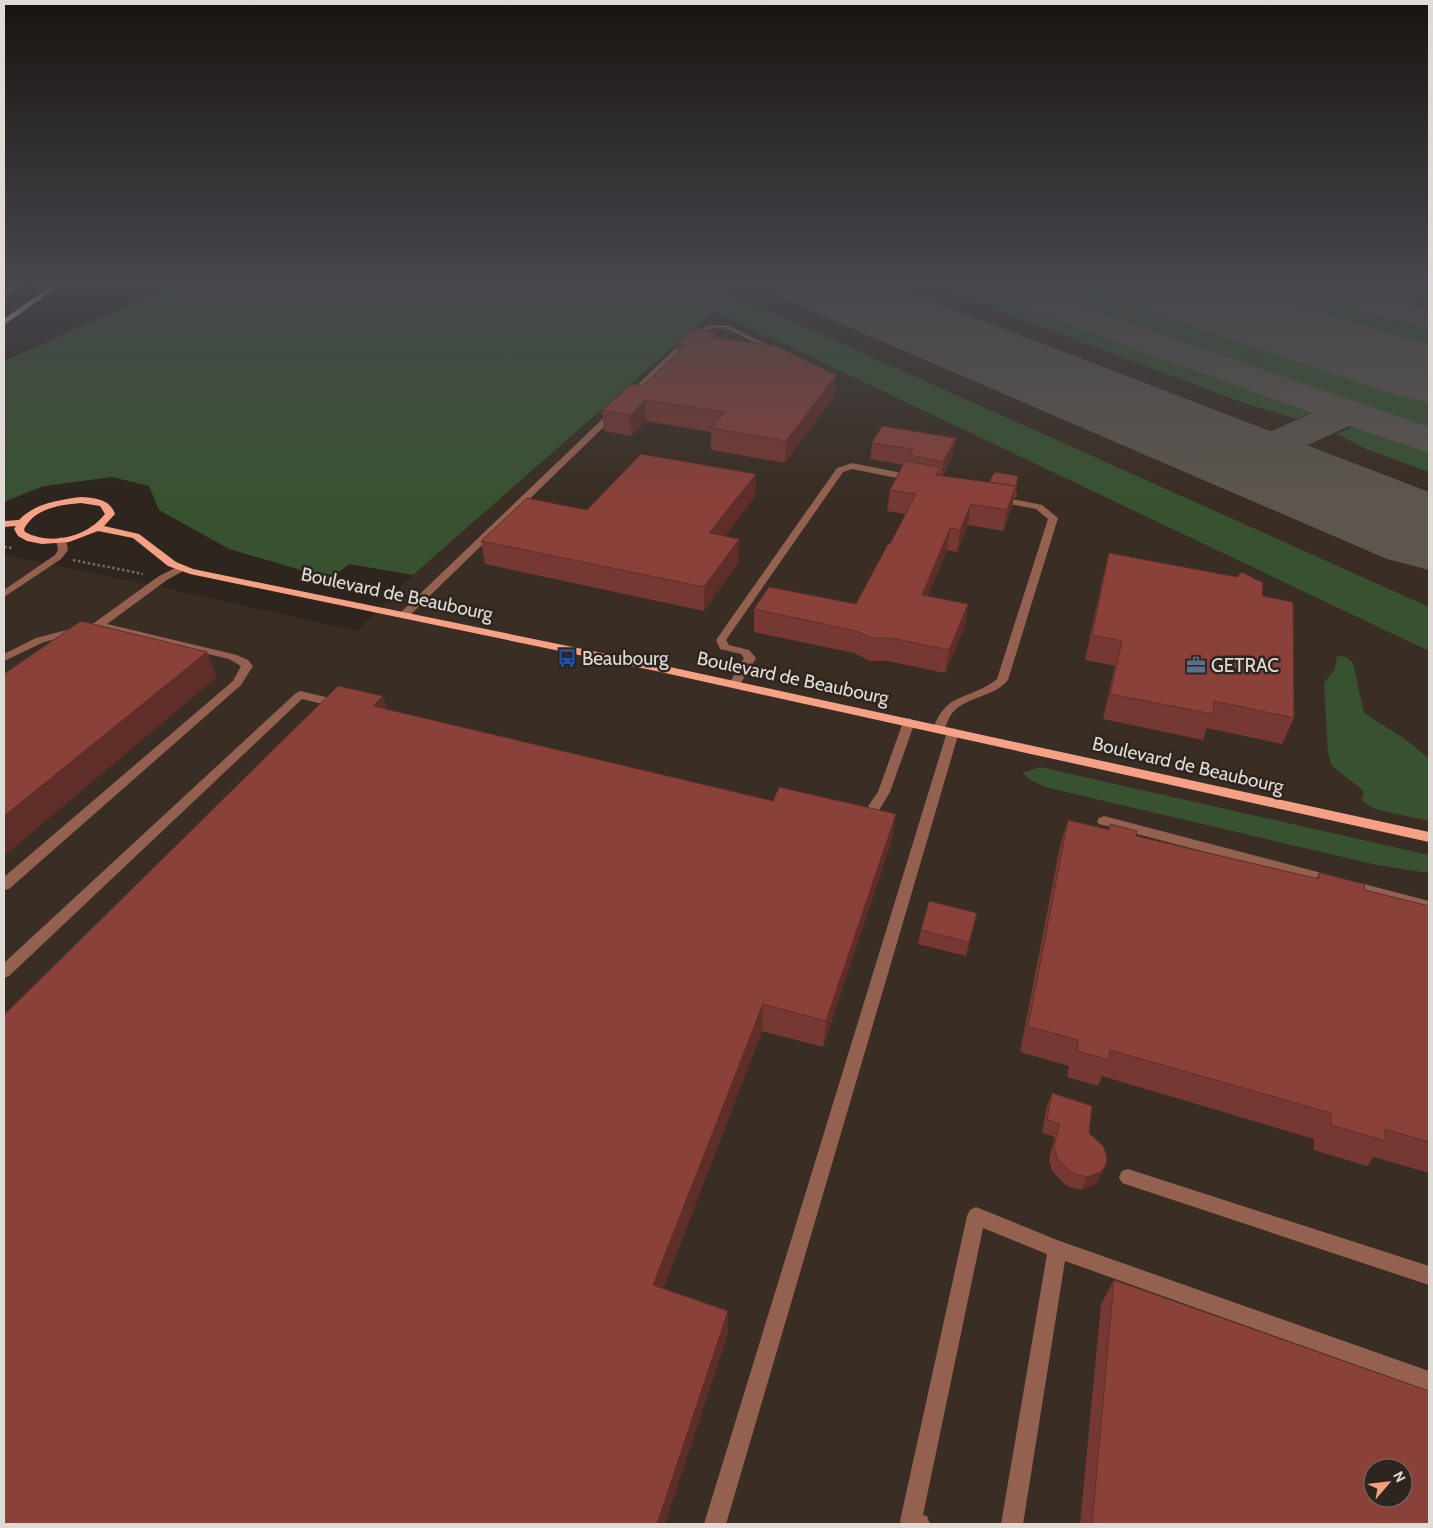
<svg xmlns="http://www.w3.org/2000/svg" width="1433" height="1528" viewBox="0 0 1433 1528" font-family="Cabin,sans-serif">
<rect width="100%" height="100%" fill="#2d251e"/>
<path fill="#3a2e24" fill-rule="evenodd" d="M 647,280 L 1429,280 L 1429,1524 L 4,1524 L 4,555 L 151,585 L 357,631 L 413,575 L 714,312 ZM 1373,1468 L 1403,1468 L 1403,1498 L 1373,1498 Z"/>
<path fill="#385231" d="M 184,280 L 700,280 L 1429,607 L 1429,651 L 714,311 L 413,575 L 349,564 L 331,579 L 229,549 L 159,510 L 149,486 L 112,477 L 44,486 L 4,502 L 4,361 Z
M 922,280 L 960,280 L 1317,410 L 1297,419 L 1241,402 L 951,293 Z
M 992,280 L 1112,280 L 1429,383 L 1429,435 Z
M 1155,280 L 1275,280 L 1429,322 L 1429,366 Z
M 1292,280 L 1410,280 L 1426,284 L 1429,283 L 1429,298 L 1409,306 L 1394,306 Z
M 1358,424 L 1429,450 L 1429,472 L 1366,449 L 1337,434 Z
M 1337,656 L 1346,657 L 1353,663 L 1364,713 L 1402,737 L 1429,758 L 1429,821 L 1375,809 L 1362,801 L 1364,791 L 1332,766 L 1328,753 L 1324,683 L 1335,669 Z
M 1040,767 L 1429,855 L 1429,873 L 1377,865 L 1049,788 L 1032,781 L 1023,773 Z"/>
<g fill="none" stroke-linecap="round" stroke-linejoin="round">
<path fill="#5d564f" fill-rule="evenodd" d="M 864,280 L 914,280 L 909,287 L 844,305 L 833,302 L 828,295 L 833,288 Z
M 962,280 L 1006,280 L 1429,427 L 1429,453 L 1349,426 L 1259,468 L 1244,472 L 1229,468 L 1223,459 L 1229,450 L 1312,413 L 966,287 Z
M 1268,280 L 1318,280 L 1429,309 L 1429,329 L 1272,287 Z"/>
<path fill="#5d564f" fill-rule="evenodd" d="M 768,280 L 877,280 L 1429,492 L 1429,570 L 1387,559 L 779,297 Z
M 1094,280 L 1214,280 L 1429,345 L 1429,403 L 1396,395 L 1105,297 Z"/>
<path stroke="#736c66" stroke-width="2.5" stroke-dasharray="2.5 2.5" stroke-linecap="butt" d="M 4,547 L 13,548
M 73,560 L 143,574"/>
<path fill="#946150" fill-rule="evenodd" d="M 708,325 L 730,326 L 770,346 L 763,348 C 749,340 731,327 714,328 C 699,329 646,386 633,399 L 627,399 L 627,395 L 680,344 Z
M 613,409 L 620,411 L 409,616 L 401,616 L 400,614 L 401,612 Z
M 852,463 L 912,475 L 916,478 L 912,481 L 852,469 L 843,472 L 726,640 L 729,645 L 749,650 L 756,658 L 739,686 L 731,686 L 729,684 L 744,658 L 741,654 L 720,649 L 716,640 L 837,468 Z
M 997,496 L 1042,505 L 1058,518 L 1008,680 C 994,697 969,696 954,711 C 948,717 947,725 943,732 L 939,733 L 933,729 C 947,690 970,701 997,679 L 1048,519 L 1036,509 L 994,501 L 994,497 Z
M 61,537 L 66,540 L 68,550 L 61,559 L 4,597 L 4,590 L 55,555 L 58,550 L 56,540 Z
M 181,565 L 185,566 L 185,570 L 167,580 L 107,624 L 237,655 L 248,660 L 253,666 L 241,685 L 9,889 L 4,890 L 4,877 L 233,681 L 241,666 L 229,659 L 98,628 L 44,642 L 4,661 L 4,654 L 36,638 L 94,623 L 159,576 Z
M 300,691 L 343,701 L 345,704 L 339,708 L 302,699 L 9,976 L 4,978 L 4,963 L 296,693 Z
M 909,718 L 915,722 L 890,792 L 876,815 L 858,818 L 853,816 L 851,813 L 853,810 L 867,808 L 878,792 L 903,722 Z
M 953,728 L 959,732 L 726,1524 L 704,1524 L 947,732 Z
M 1104,816 L 1429,901 L 1429,911 L 1099,824 L 1097,821 L 1099,818 Z
M 1128,1169 L 1429,1266 L 1429,1285 L 1122,1183 L 1119,1177 L 1122,1171 Z
M 976,1207 L 1057,1240 L 1429,1371 L 1429,1391 L 1065,1261 L 1023,1524 L 1001,1524 L 1047,1254 L 983,1228 L 923,1515 L 927,1516 L 930,1524 L 901,1524 L 900,1521 L 967,1216 L 970,1210 Z"/>
<path fill="#f6a185" fill-rule="evenodd" d="M 81,497 C 95,498 110,499 115,514 L 104,526 L 139,534 L 176,562 L 193,569 L 656,664 L 1429,832 L 1429,842 L 656,671 L 190,574 L 168,566 L 133,538 L 98,531 L 69,542 L 42,544 L 27,541 L 18,536 L 14,529 L 16,526 L 4,527 L 4,521 L 19,520 C 35,503 59,500 81,497 ZM 81,503 L 100,506 L 105,514 C 87,537 51,546 25,532 L 24,529 C 35,508 59,505 81,503 Z"/>
<path fill="#fdcab8" fill-rule="evenodd" d="M 21,280 L 30,280 L 4,296 L 4,291 Z
M 59,280 L 67,280 L 4,325 L 4,319 Z"/>
</g>
<path fill="#763832" d="M 717,332 L 717,338 L 835,395 L 785,463 L 711,450 L 711,432 L 646,421 L 631,436 L 604,431 L 602,410 L 642,386 L 677,354 L 676,344 Z
M 872,443 L 953,454 L 943,476 L 989,482 L 1018,476 L 1016,489 L 1017,495 L 1015,498 L 1014,498 L 1012,507 L 1003,531 L 968,525 L 957,552 L 947,550 L 927,596 L 968,604 L 965,626 L 945,673 L 888,661 L 870,661 L 854,653 L 754,632 L 754,609 L 856,604 L 890,544 L 906,514 L 887,511 L 890,490 L 903,465 L 870,459 Z
M 756,474 L 755,496 L 725,536 L 739,539 L 738,563 L 704,611 L 485,564 L 481,541 Z
M 1109,553 L 1262,596 L 1294,718 L 1282,744 L 1207,728 L 1203,740 L 1103,719 L 1115,666 L 1085,660 L 1103,577 Z
M 383,696 L 386,709 L 892,840 L 823,1047 L 762,1031 L 663,1289 L 728,1334 L 4,1524 Z
M 1068,820 L 1108,829 L 1110,824 L 1136,836 L 1316,879 L 1319,873 L 1365,890 L 1429,906 L 1429,1173 L 1374,1157 L 1367,1166 L 1314,1150 L 1314,1139 L 1102,1076 L 1098,1086 L 1067,1077 L 1069,1066 L 1020,1052 L 1060,846 Z
M 977,913 L 966,956 L 918,944 L 921,930 Z
M 1052,1093 L 1089,1133 L 1100,1176 L 1096,1184 L 1081,1190 L 1067,1186 L 1052,1171 L 1049,1159 L 1055,1137 L 1042,1133 L 1047,1106 Z
M 1114,1280 L 1429,1524 L 1080,1524 L 1101,1304 Z"/>
<path fill="#602e29" d="M 717,332 L 717,352 L 712,337 Z
M 836,375 L 835,395 L 785,463 L 786,441 Z
M 645,400 L 646,421 L 631,436 L 630,415 Z
M 956,438 L 953,454 L 941,479 L 943,462 Z
M 756,474 L 755,496 L 709,557 L 709,533 Z
M 1016,486 L 1012,507 L 1003,531 L 1007,510 Z
M 971,504 L 968,525 L 957,552 L 960,530 Z
M 950,528 L 947,550 L 919,617 L 922,595 Z
M 739,539 L 738,563 L 704,611 L 704,587 Z
M 968,604 L 965,626 L 945,673 L 949,650 Z
M 207,652 L 217,677 L 4,856 L 4,816 Z
M 383,696 L 389,722 L 373,706 Z
M 896,814 L 892,840 L 823,1047 L 826,1021 Z
M 977,913 L 974,927 L 966,956 L 969,942 Z
M 763,1004 L 762,1031 L 655,1309 L 653,1285 Z
M 1106,1164 L 1096,1184 L 1081,1190 L 1087,1177 Z
M 728,1311 L 728,1334 L 665,1524 L 657,1524 Z"/>
<path fill="#89413a" stroke="#602e29" fill-rule="evenodd" d="M 693,329 L 717,332 L 712,337 L 776,346 L 836,375 L 786,441 L 711,428 L 725,412 L 645,400 L 630,415 L 602,410 L 631,384 L 642,386 L 686,345 L 676,344 Z
M 882,426 L 956,438 L 943,462 L 910,455 L 913,449 L 872,443 Z
M 641,454 L 756,474 L 709,533 L 739,539 L 704,587 L 481,541 L 527,498 L 587,510 Z
M 905,461 L 940,467 L 936,475 L 1016,486 L 1007,510 L 971,504 L 960,530 L 950,528 L 922,595 L 968,604 L 949,650 L 891,638 L 872,638 L 856,631 L 754,609 L 769,587 L 856,604 L 888,544 L 890,544 L 916,494 L 890,490 Z
M 995,472 L 1018,476 L 1016,486 L 989,482 Z
M 1109,553 L 1237,577 L 1242,572 L 1257,580 L 1263,582 L 1262,596 L 1293,602 L 1294,718 L 1214,701 L 1213,714 L 1110,694 L 1122,641 L 1092,635 Z
M 81,621 L 207,652 L 4,816 L 4,674 Z
M 338,686 L 383,696 L 373,706 L 773,801 L 779,787 L 896,814 L 826,1021 L 763,1004 L 653,1285 L 728,1311 L 657,1524 L 4,1524 L 4,1015 Z
M 1068,820 L 1109,830 L 1110,824 L 1137,831 L 1136,836 L 1319,879 L 1319,873 L 1364,884 L 1365,890 L 1429,906 L 1429,1142 L 1385,1129 L 1386,1141 L 1331,1125 L 1331,1113 L 1110,1050 L 1109,1060 L 1077,1051 L 1078,1040 L 1028,1026 Z
M 929,901 L 977,913 L 969,942 L 921,930 Z
M 1052,1093 L 1092,1106 L 1089,1133 L 1103,1146 L 1107,1156 L 1106,1164 L 1102,1171 L 1087,1177 L 1072,1173 L 1057,1159 L 1054,1146 L 1060,1124 L 1047,1120 Z
M 1114,1280 L 1429,1391 L 1429,1524 L 1092,1524 ZM 1373,1468 L 1403,1468 L 1403,1498 L 1373,1498 Z"/>
<linearGradient id="sky" x2="0" y2="1"><stop stop-color="#191410"/><stop offset="0.57" stop-color="#46464c"/><stop offset="1" stop-color="#46464c" stop-opacity="0"/></linearGradient>
<rect width="1433" height="494" fill="url(#sky)"/>
<defs>
<g id="bus-bare" transform="scale(1.5)"><path d="M-5-6H5V4H4V6H2V4H-2V6H-4V4H-5ZM-3.5-4V0h7V-4ZM-3.5 1.2v1.5H-2V1.2ZM2 1.2v1.5H3.5V1.2Z" fill="#1a4fb4" stroke="#2d251e" stroke-width="2.5" paint-order="stroke"/></g>
<g id="office-bare" transform="scale(1.5)"><path d="M-6-3h4V-5.5h4V-3h4V5H-6ZM-1-4.5V-3h2v-1.5ZM-6 0V1H6V0Z" fill="#5c6f8a" stroke="#2d251e" stroke-width="2.5" paint-order="stroke"/></g>
</defs>
<g fill-rule="evenodd">
<use href="#bus-bare" x="567" y="658"/>
<use href="#office-bare" x="1196" y="665"/>
</g>
<g text-anchor="middle" dominant-baseline="central" stroke-width="5" stroke-linejoin="round" paint-order="stroke">
<g font-size="19" fill="#e0dbd6" stroke="#2d251e">
<text transform="translate(397 594) rotate(12)">Boulevard de Beaubourg</text>
<text transform="translate(793 678) rotate(12)">Boulevard de Beaubourg</text>
<text transform="translate(1188 765) rotate(13)">Boulevard de Beaubourg</text>
</g>
<g font-size="19" fill="#e0dbd6" stroke="#2d251e" text-anchor="start">
<text x="582" y="658">Beaubourg</text>
<text x="1211" y="665">GETRAC</text>
</g>
</g>
<rect width="1433" height="1528" fill="none" stroke="#e0dbd6" stroke-width="10"/>
<g transform="translate(1388 1483) rotate(62)"><circle r="24" fill="#2d251e" stroke="#756e68"/>
<path d="M0-4L9 19L0 12L-9 19Z" fill="#f1a17d"/>
<text y="-8" font-size="14" font-weight="bold" text-anchor="middle" fill="#e0dbd6">N</text>
</g>
</svg>
